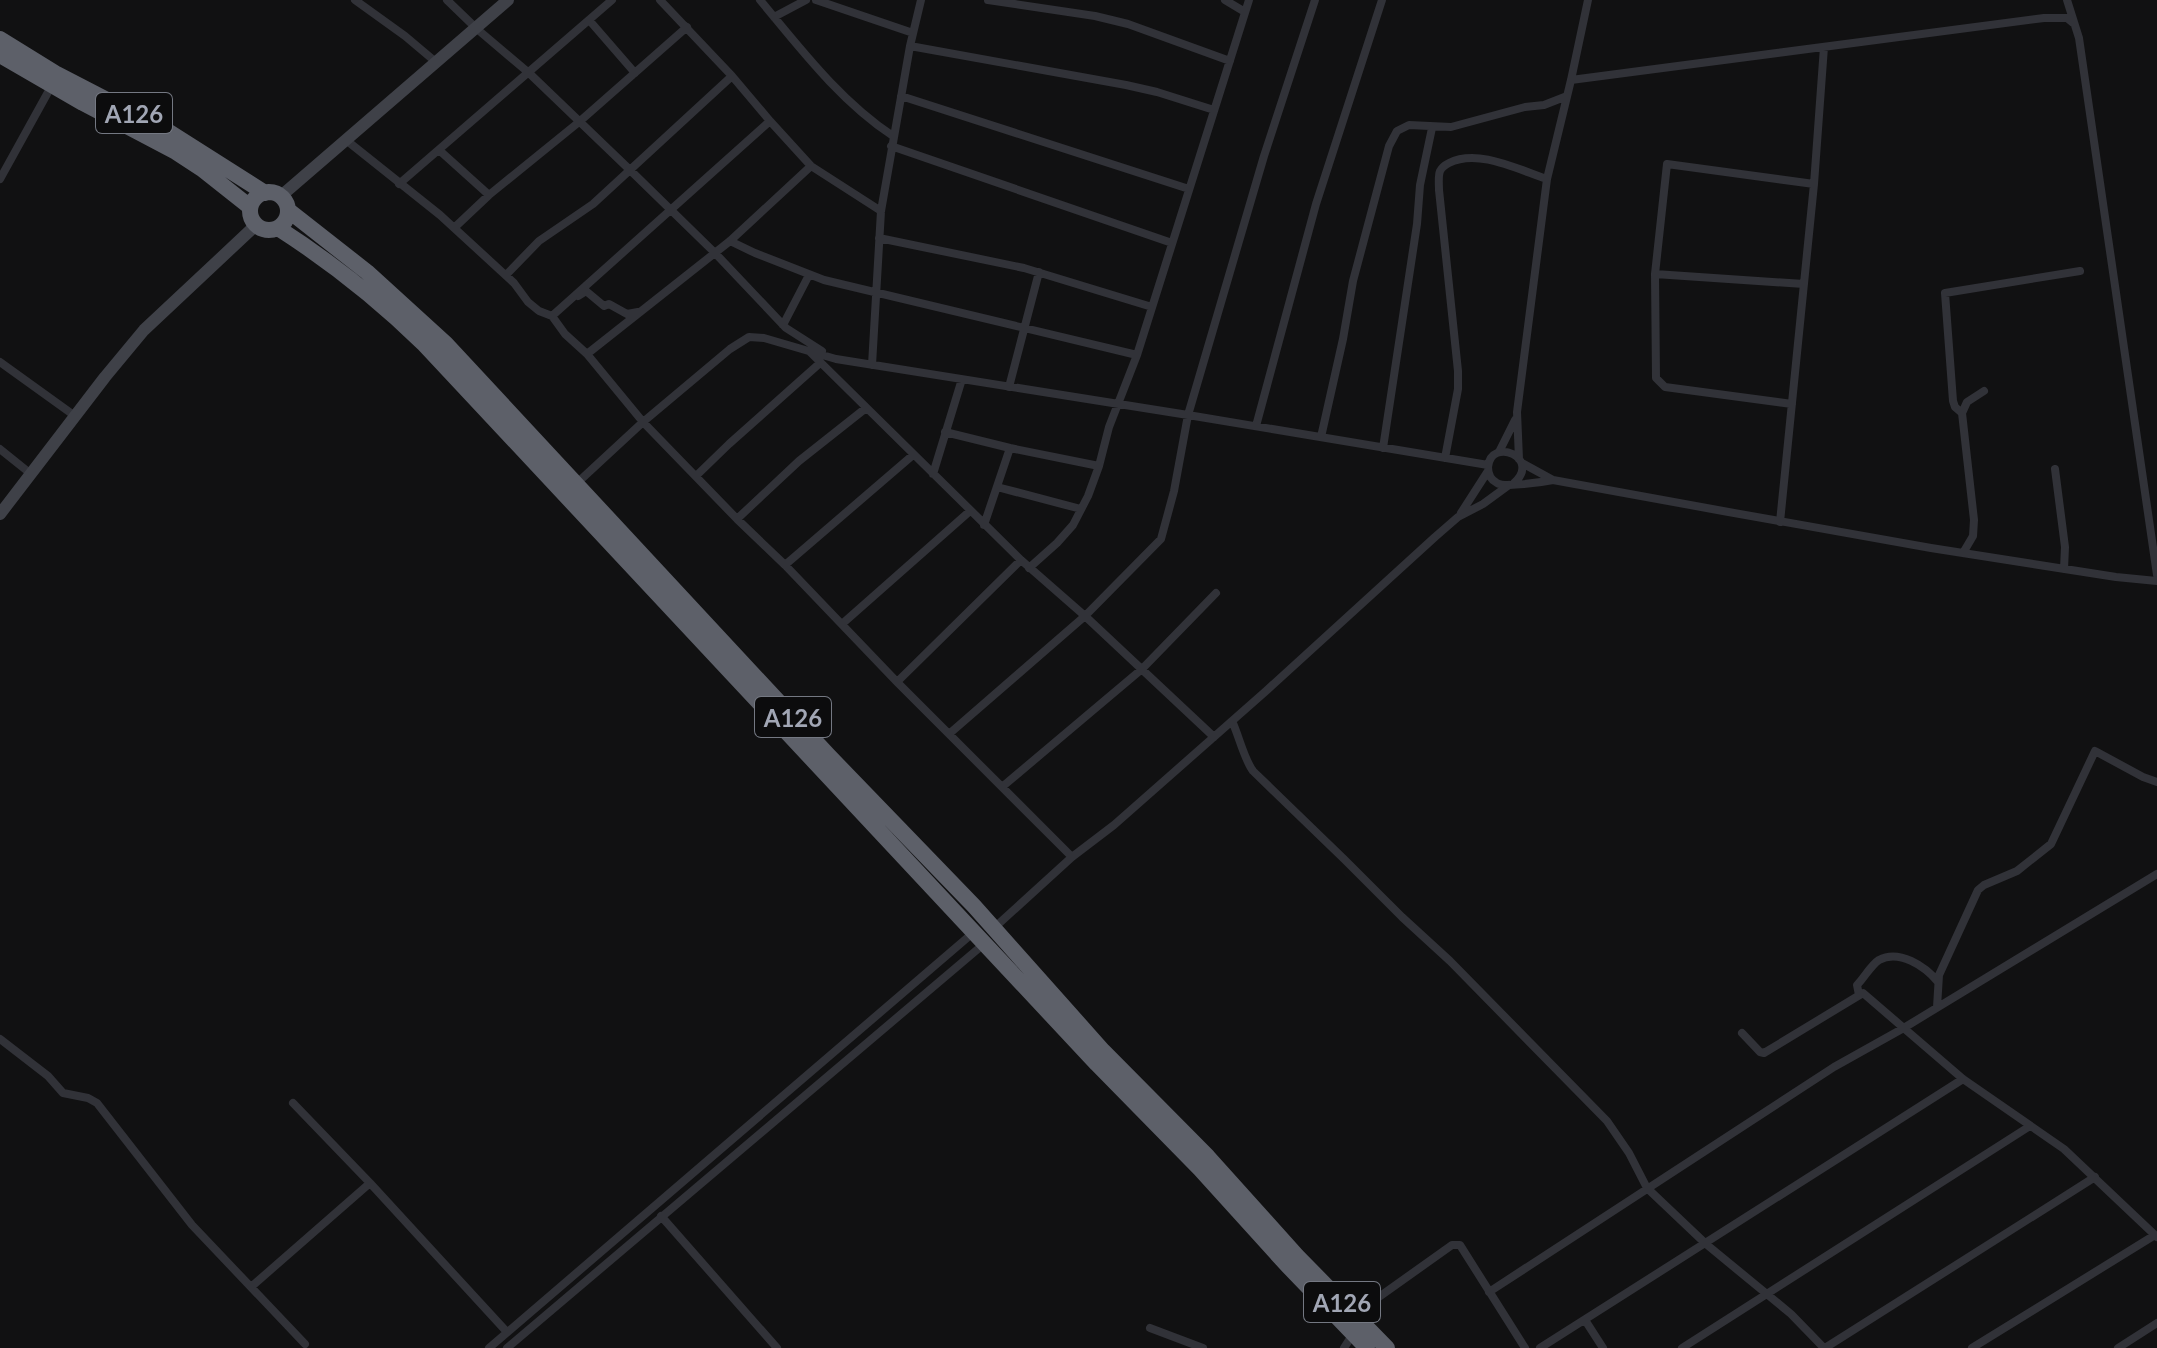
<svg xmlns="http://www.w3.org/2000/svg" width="2157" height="1348" viewBox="0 0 2157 1348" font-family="Lato,sans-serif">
<rect width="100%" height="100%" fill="#111112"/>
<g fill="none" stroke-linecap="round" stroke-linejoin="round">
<path stroke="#313238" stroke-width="8" d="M 355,0 L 405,36 L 437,63
M 447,0 L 477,29 L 529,73 L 630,170 L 715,253 L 786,328 L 822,351
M 660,0 L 732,76 L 770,121 L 811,166 L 881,211
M 760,0 C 800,48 840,101 893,136
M 816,0 L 913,33
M 988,0 L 1095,16 L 1128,24 L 1230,61
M 1225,0 L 1245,12
M 2067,0 L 2079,38 L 2157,575
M 774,17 L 806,0
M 589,20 L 635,73
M 910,46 L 1126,85 L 1157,92 L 1214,110
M 1571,80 L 2044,18 L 2067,18 L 2073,23
M 901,96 L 1189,189
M 346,140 L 440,215 L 514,283 L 528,302 L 539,311 L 552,316 L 565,334 L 587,354 L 643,422 L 737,519 L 785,565 L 897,682 L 1072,857
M 891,146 L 1172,243
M 439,150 L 489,195
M 0,179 L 52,85
M 399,184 L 612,0
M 454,228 L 489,195 L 579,122 L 687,27
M 879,238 L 1024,268 L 1152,307
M 730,241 L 755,253 L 824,280 L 1137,355
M 1655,274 L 1656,378 L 1665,387 L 1792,404
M 506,275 L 539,241 L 593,204 L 732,76
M 1804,284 L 1655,274 L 1667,164 L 1814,184
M 578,296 L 586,291 L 604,306 L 609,304 L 627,314 L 638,312
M 552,316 L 770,121
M 783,325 L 809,275
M 809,351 L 1021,560 L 1085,616 L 1214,737
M 587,354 L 730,241 L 811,166
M 0,362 L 75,416
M 872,365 L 881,211 L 910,46 L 921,0
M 1009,387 L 1039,272
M 1962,413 L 1955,407 L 1953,401 L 1945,293 L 2080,271
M 1256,426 L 1316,204 L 1382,0
M 945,432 L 1010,448 L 1099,466
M 1321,437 L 1343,339 L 1353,281 L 1389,146 L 1397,131 L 1409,125 L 1451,127 L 1525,107 L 1544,105 L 1567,96
M 1383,448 L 1417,224 L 1420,185 L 1432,128
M 0,449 L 31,474
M 1499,452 L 1515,420
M 1445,458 L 1458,389 L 1458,371 L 1439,190 C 1439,185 1438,176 1440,171 C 1442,167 1445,165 1449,163 C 1478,148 1519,170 1547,179
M 1519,459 L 1517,412 L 1547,179 L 1571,80 L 1588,0
M 1522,463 L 1553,480 L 1723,511 L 1931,548 L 2116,577 L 2157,581
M 2055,469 L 2065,547 L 2064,569
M 933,474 L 962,379
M 696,476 L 729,444 L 820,363
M 1514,483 C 1542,458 1491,436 1488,467 C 1488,474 1491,480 1497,483 C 1504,488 1543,482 1553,480
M 576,484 L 643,422 L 730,349 L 749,337 L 764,338 L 836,359 L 1188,415 L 1488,465
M 997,487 L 1081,509
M 1461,513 L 1488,471
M 737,519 L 799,461 L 866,408
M 1780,522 L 1814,184 L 1824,47
M 984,525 L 1010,448
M 1963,553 L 1973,536 L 1974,520 L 1962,413 L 1967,402 L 1984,391
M 785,565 L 913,455
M 1029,568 L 1057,543 L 1073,525 L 1088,496 L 1099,466 L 1109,427 L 1137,355 L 1249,0
M 842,624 L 970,511
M 897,682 L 1021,560
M 1232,721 C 1239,736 1244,759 1253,771 L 1345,860 L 1402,917 L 1450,961 L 1607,1121 L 1629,1153 L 1647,1188 L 1706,1244 L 1791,1314 L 1824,1348
M 949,734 L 1085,616 L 1161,539 L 1174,491 L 1188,415 L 1264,156 L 1315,0
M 1002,787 L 1142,669 L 1216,593
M 994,928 L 1072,857 L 1114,825 L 1266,691 L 1435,537 L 1458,517 L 1483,504 L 1509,485
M 1859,995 L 1857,985 C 1864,978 1871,965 1879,960 C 1899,949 1925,966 1938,982
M 1937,1007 L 1939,975 L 1978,890 L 1984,885 L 2017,871 L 2051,844 L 2095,751 L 2143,777 L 2157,782
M 1742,1033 L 1760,1052 L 1764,1053 L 1863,993 L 1963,1079 L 2064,1149 L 2157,1237
M 0,1039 L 48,1076 L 63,1093 L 88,1098 L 97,1103 L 192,1225 L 305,1344
M 293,1103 L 370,1183 L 506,1331
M 661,1216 L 777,1348
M 251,1287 L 370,1183
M 1489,1292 L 1834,1067 L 1902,1029 L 2157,874
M 1355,1314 L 1452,1245 L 1460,1245 L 1525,1348
M 1585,1320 L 1603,1348
M 1150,1328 L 1203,1348
M 489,1348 L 974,932
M 507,1348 L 985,943
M 1344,1348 L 1353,1334
M 1540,1348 L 1963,1079
M 1682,1348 L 2030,1126
M 1825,1348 L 2095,1177
M 1972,1348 L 2155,1235
M 2118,1348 L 2157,1323"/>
<path stroke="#3f4148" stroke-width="12" d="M 281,196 L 508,0
M 0,514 L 105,377 L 144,330 L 256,225"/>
<path stroke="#5d6069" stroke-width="16" d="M 0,39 L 55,73 L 169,132 L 265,193
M 0,55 L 83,103 L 176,152 L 202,169 L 250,207
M250 211a19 19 0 1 1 38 0a19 19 0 1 1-38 0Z
M 288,210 L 367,272 L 446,344 L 828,755 L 974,906 L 1103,1051 L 1208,1157 L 1297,1256 L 1387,1348
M 278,228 C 331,262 379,300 424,344 L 1097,1064 L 1200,1169 L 1287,1265 L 1367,1348"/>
</g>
<g text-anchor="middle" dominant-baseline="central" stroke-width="6" stroke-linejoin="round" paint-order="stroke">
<g fill="#0c0c0d" stroke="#747882" stroke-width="2">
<rect x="96" y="93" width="76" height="40" rx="6"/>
<rect x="755" y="697" width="76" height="40" rx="6"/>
<rect x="1304" y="1282" width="76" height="40" rx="6"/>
</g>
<g font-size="24" font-weight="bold" fill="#a1a6b4">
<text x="134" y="113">A126</text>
<text x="793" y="717">A126</text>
<text x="1342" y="1302">A126</text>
</g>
</g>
</svg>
